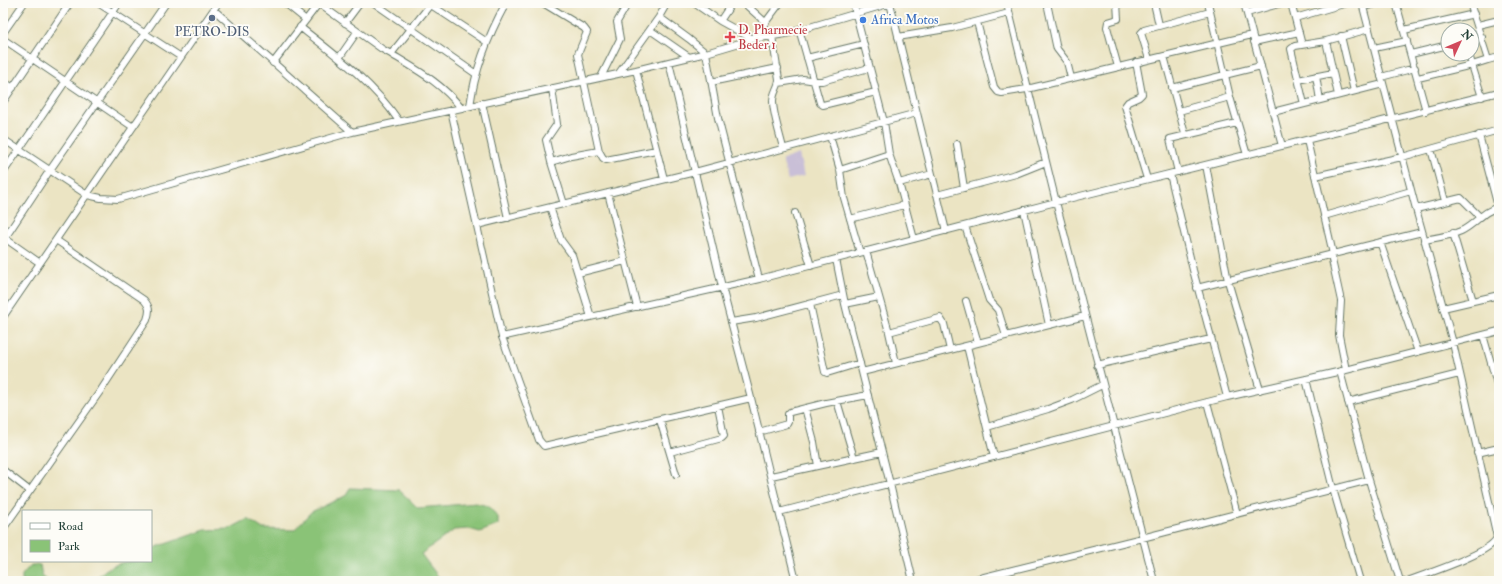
<svg xmlns="http://www.w3.org/2000/svg" width="1502" height="584" viewBox="0 0 1502 584" font-family="'IM FELL Double Pica',serif">
<rect width="100%" height="100%" fill="#fdfcf7"/>
<filter id="ink" filterUnits="userSpaceOnUse"><feTurbulence type="fractalNoise" baseFrequency=".025" numOctaves="2"/><feDisplacementMap in="SourceGraphic" scale="8" xChannelSelector="R" yChannelSelector="G"/><feConvolveMatrix kernelMatrix="1 2 1 2 8 2 1 2 1" color-interpolation-filters="sRGB"/></filter>
<filter id="wash" filterUnits="userSpaceOnUse"><feTurbulence type="fractalNoise" baseFrequency=".012" numOctaves="4" result="noise"/><feDisplacementMap in="SourceGraphic" scale="16" xChannelSelector="R" yChannelSelector="G"/><feGaussianBlur stdDeviation="0.9" result="paint"/><feColorMatrix in="noise" values="0 0 0 0 0 0 0 0 0 0 0 0 0 0 0 0 0 1.4 0 .05"/><feComposite in="paint" operator="in"/></filter>
<g filter="url(#wash)">
<rect width="100%" height="100%" fill="#ebe4c3"/>
<path fill="#c9bfd7" d="M 799,154 L 804,176 L 788,180 L 782,160 Z"/>
<path fill="#8ac377" stroke="#548056" d="M 350,488 L 399,490 L 418,508 L 476,503 L 488,506 L 498,517 L 498,525 L 480,532 L 469,529 L 454,530 L 421,554 L 440,579 L 438,581 L 88,581 C 97,580 100,573 107,569 C 123,560 134,561 151,561 L 151,549 L 205,530 L 229,529 L 248,519 L 263,529 L 294,530 L 311,512 L 345,496 Z
M 31,565 L 40,565 L 42,576 L 48,581 L 22,581 L 22,575 Z"/>
</g>
<g filter="url(#ink)">
<g fill="none" stroke-linecap="round" stroke-linejoin="round">
<g stroke="#676" stroke-width="8">
<path id="minor" d="M 98,3 L 181,57
M 285,3 L 306,20
M 318,3 L 382,49 L 391,54 L 430,5
M 374,3 L 476,74
M 428,3 L 487,42
M 543,3 L 584,28 L 587,32 L 578,54 L 599,151 L 603,158 L 606,160 L 656,150
M 694,3 L 720,21 L 753,39 L 786,34 L 891,3
M 744,3 L 765,22
M 853,3 L 884,122 L 889,154 L 899,183 L 914,239
M 890,3 L 946,231
M 1007,3 L 1056,202 L 1154,581
M 1047,3 L 1056,45 L 1057,49 L 1067,62 L 1071,78
M 1117,3 L 1118,19 L 1108,22 L 1107,27 L 1118,67
M 1154,3 L 1159,25
M 1208,3 L 1230,97 L 1247,155
M 1244,3 L 1282,146
M 1291,3 L 1302,45
M 1362,3 L 1416,209 L 1453,343 L 1497,537 C 1493,553 1423,575 1407,581
M 1396,3 L 1426,111
M 1470,3 L 1488,60 L 1472,65 L 1482,97
M 1363,7 L 1379,3
M 214,10 L 352,132
M 1247,13 L 1282,3
M 659,17 L 689,39 L 706,53 L 718,118 L 759,279
M 1295,18 L 1347,3
M 720,21 L 732,3
M 977,22 L 994,87 L 998,92 L 1002,93 L 1027,89 L 1252,35
M 345,23 L 360,3
M 1478,25 L 1499,20
M 300,27 C 337,56 373,83 399,121
M 799,29 L 820,103 L 823,105 L 876,92
M 650,30 L 689,57
M 1404,30 L 1474,14
M 3,33 L 24,3
M 772,36 L 779,79 C 779,87 773,92 773,101 C 773,114 780,135 783,148
M 1341,36 L 1354,91
M 898,37 L 952,28 L 1009,13
M 3,39 L 133,127
M 1472,40 L 1482,37
M 1326,41 L 1338,95
M 1254,42 L 1299,32
M 1374,48 L 1407,41
M 391,54 C 417,70 442,83 461,108
M 1411,54 L 1448,45
M 1164,56 L 1185,134
M 339,58 L 357,32
M 807,58 L 864,44
M 1149,59 L 1141,33 L 1144,30 L 1210,12
M 1488,60 L 1499,57
M 669,62 L 722,287 L 751,398 L 796,581
M 1136,62 L 1142,94 L 1139,97 L 1128,102 L 1125,106 L 1147,179
M 273,63 L 319,3
M 636,70 L 664,179
M 619,73 L 659,17 L 667,3
M 1316,76 L 1320,100
M 601,77 L 620,39 L 617,22 L 628,3
M 1381,77 L 1415,68
M 1418,78 L 1472,65 L 1469,54
M 1298,80 L 1333,73
M 3,81 L 13,88
M 711,82 L 778,68
M 779,83 L 803,79 L 816,81 L 822,81 L 869,68
M 1172,88 L 1261,66
M 3,102 L 70,3
M 482,103 L 508,218
M 1304,104 L 1291,49 L 1295,46 L 1326,41 L 1369,29
M 470,106 C 475,69 488,36 506,3
M 451,110 L 502,337 L 759,279 L 1056,202 L 1499,92
M 1179,111 L 1230,97
M 1273,112 L 1383,84
M 1479,135 L 1498,207
M 830,136 L 840,170 L 844,198 L 860,253
M 3,139 L 87,195 L 101,198 L 118,199 L 352,132 L 636,70 L 706,53 L 753,39 L 780,3
M 957,144 L 964,188
M 1431,149 L 1445,201
M 551,162 L 546,140 L 557,124 L 552,88
M 1206,165 L 1228,281 L 1260,390
M 840,170 L 889,154
M 1178,172 L 1170,139 L 1237,123
M 3,173 L 119,3
M 1170,174 L 1193,270 L 1227,397
M 1315,176 L 1402,157 L 1499,130
M 899,183 L 932,174
M 608,193 L 637,307
M 937,195 L 1016,174 L 1046,162
M 564,204 L 551,162 L 571,156 L 599,151
M 550,207 L 561,240 L 572,255 L 591,317
M 1416,209 L 1461,198 L 1480,217
M 1024,210 L 1049,325
M 795,213 L 811,266
M 1324,216 L 1411,191
M 850,219 L 904,205
M 477,225 L 695,172 L 917,113
M 965,226 L 989,300 L 998,310 L 1006,336
M 1453,233 L 1473,301
M 3,237 L 40,263
M 1424,240 C 1436,238 1450,236 1461,231 C 1476,224 1482,211 1499,207
M 3,241 L 50,170 L 166,3
M 1380,242 L 1418,352
M 866,251 L 889,332 L 896,363
M 836,259 L 845,304 L 890,484 L 913,581
M 578,273 L 625,261
M 1197,288 L 1333,254 L 1307,140
M 966,301 L 978,343
M 810,304 L 825,372 L 827,373 L 860,363
M 845,304 L 879,297
M 1443,308 L 1499,295
M 3,317 L 218,3
M 731,322 L 756,318 L 843,295
M 889,332 L 940,318 L 944,324 L 950,350
M 1483,335 L 1499,391
M 502,337 L 539,440 L 544,446 L 751,398
M 967,346 L 994,457
M 1097,365 L 1211,339
M 1346,370 L 1339,335 L 1341,301 L 1332,260 L 1333,254 L 1422,232
M 862,372 L 1085,316
M 1306,379 L 1333,489 L 1360,581
M 837,401 L 854,458
M 1207,402 L 1237,514
M 1348,402 L 1459,374
M 805,408 L 814,442 L 818,466
M 660,420 L 676,474
M 987,427 L 1048,409 L 1072,400 L 1102,385
M 759,432 L 787,424 L 788,422 L 788,414 L 790,412 L 826,403 L 868,395
M 670,452 L 722,438 L 724,436 L 718,406
M 1477,453 L 1499,448
M 3,470 L 30,491
M 771,476 L 882,452
M 1369,480 L 1400,581
M 779,512 L 1227,397 L 1346,370 L 1499,331
M 3,529 L 101,390 L 147,320 C 150,311 150,307 144,300 L 56,240
M 968,581 L 1142,538 L 1369,480 L 1340,371"/>
</g>
<use href="#minor" stroke="#fff" stroke-width="6"/>
</g>
</g>
<circle fill="#5c6f8a" stroke="#fdfcf7" stroke-width="1.5" cx="212" cy="18" r="4"/>
<circle fill="#3f7fe0" stroke="#fdfcf7" stroke-width="1.5" cx="863" cy="20" r="4"/>
<path fill="#e0444e" stroke="#fdfcf7" stroke-width="1.5" d="M728 31h4v4h4v4h-4v4h-4v-4h-4v-4h4z"/>
<g text-anchor="middle" dominant-baseline="central" stroke-width="3.5" stroke-linejoin="round" paint-order="stroke">
<g font-size="13" fill="#366cbe" stroke="#fdfcf7" text-anchor="start">
<text x="871" y="20">Africa Motos</text>
</g>
<g font-size="13" fill="#be3a42" stroke="#fdfcf7" text-anchor="start">
<text x="738" y="30">D. Pharmecie<tspan x="738" dy="15">Beder 1</tspan></text>
</g>
<g font-size="13" fill="#4e5e75" stroke="#fdfcf7">
<text x="212" y="32">PETRO-DIS</text>
</g>
</g>
<rect width="1502" height="584" fill="none" stroke="#fdfcf7" stroke-width="16"/>
<rect x="22" y="510" width="130" height="52" fill="#fdfcf7" stroke="#a4b0a9"/>
<rect x="30" y="523" width="20" height="6" fill="#ffffff" stroke="#a4b0a9"/>
<text x="58" y="530" font-size="12" fill="#1f3d34">Road</text>
<rect x="30" y="540" width="20" height="12" fill="#8ac377" stroke="#a4b0a9"/>
<text x="58" y="550" font-size="12" fill="#1f3d34">Park</text>
<g transform="translate(1460 42) rotate(46)"><circle r="19" fill="#fdfcf7" stroke="#a4b0a9"/>
<path d="M0-3L7 15L0 10L-7 15Z" fill="#d1495b"/>
<text y="-6" font-size="11" font-weight="bold" text-anchor="middle" fill="#1f3d34">N</text>
</g>
</svg>
